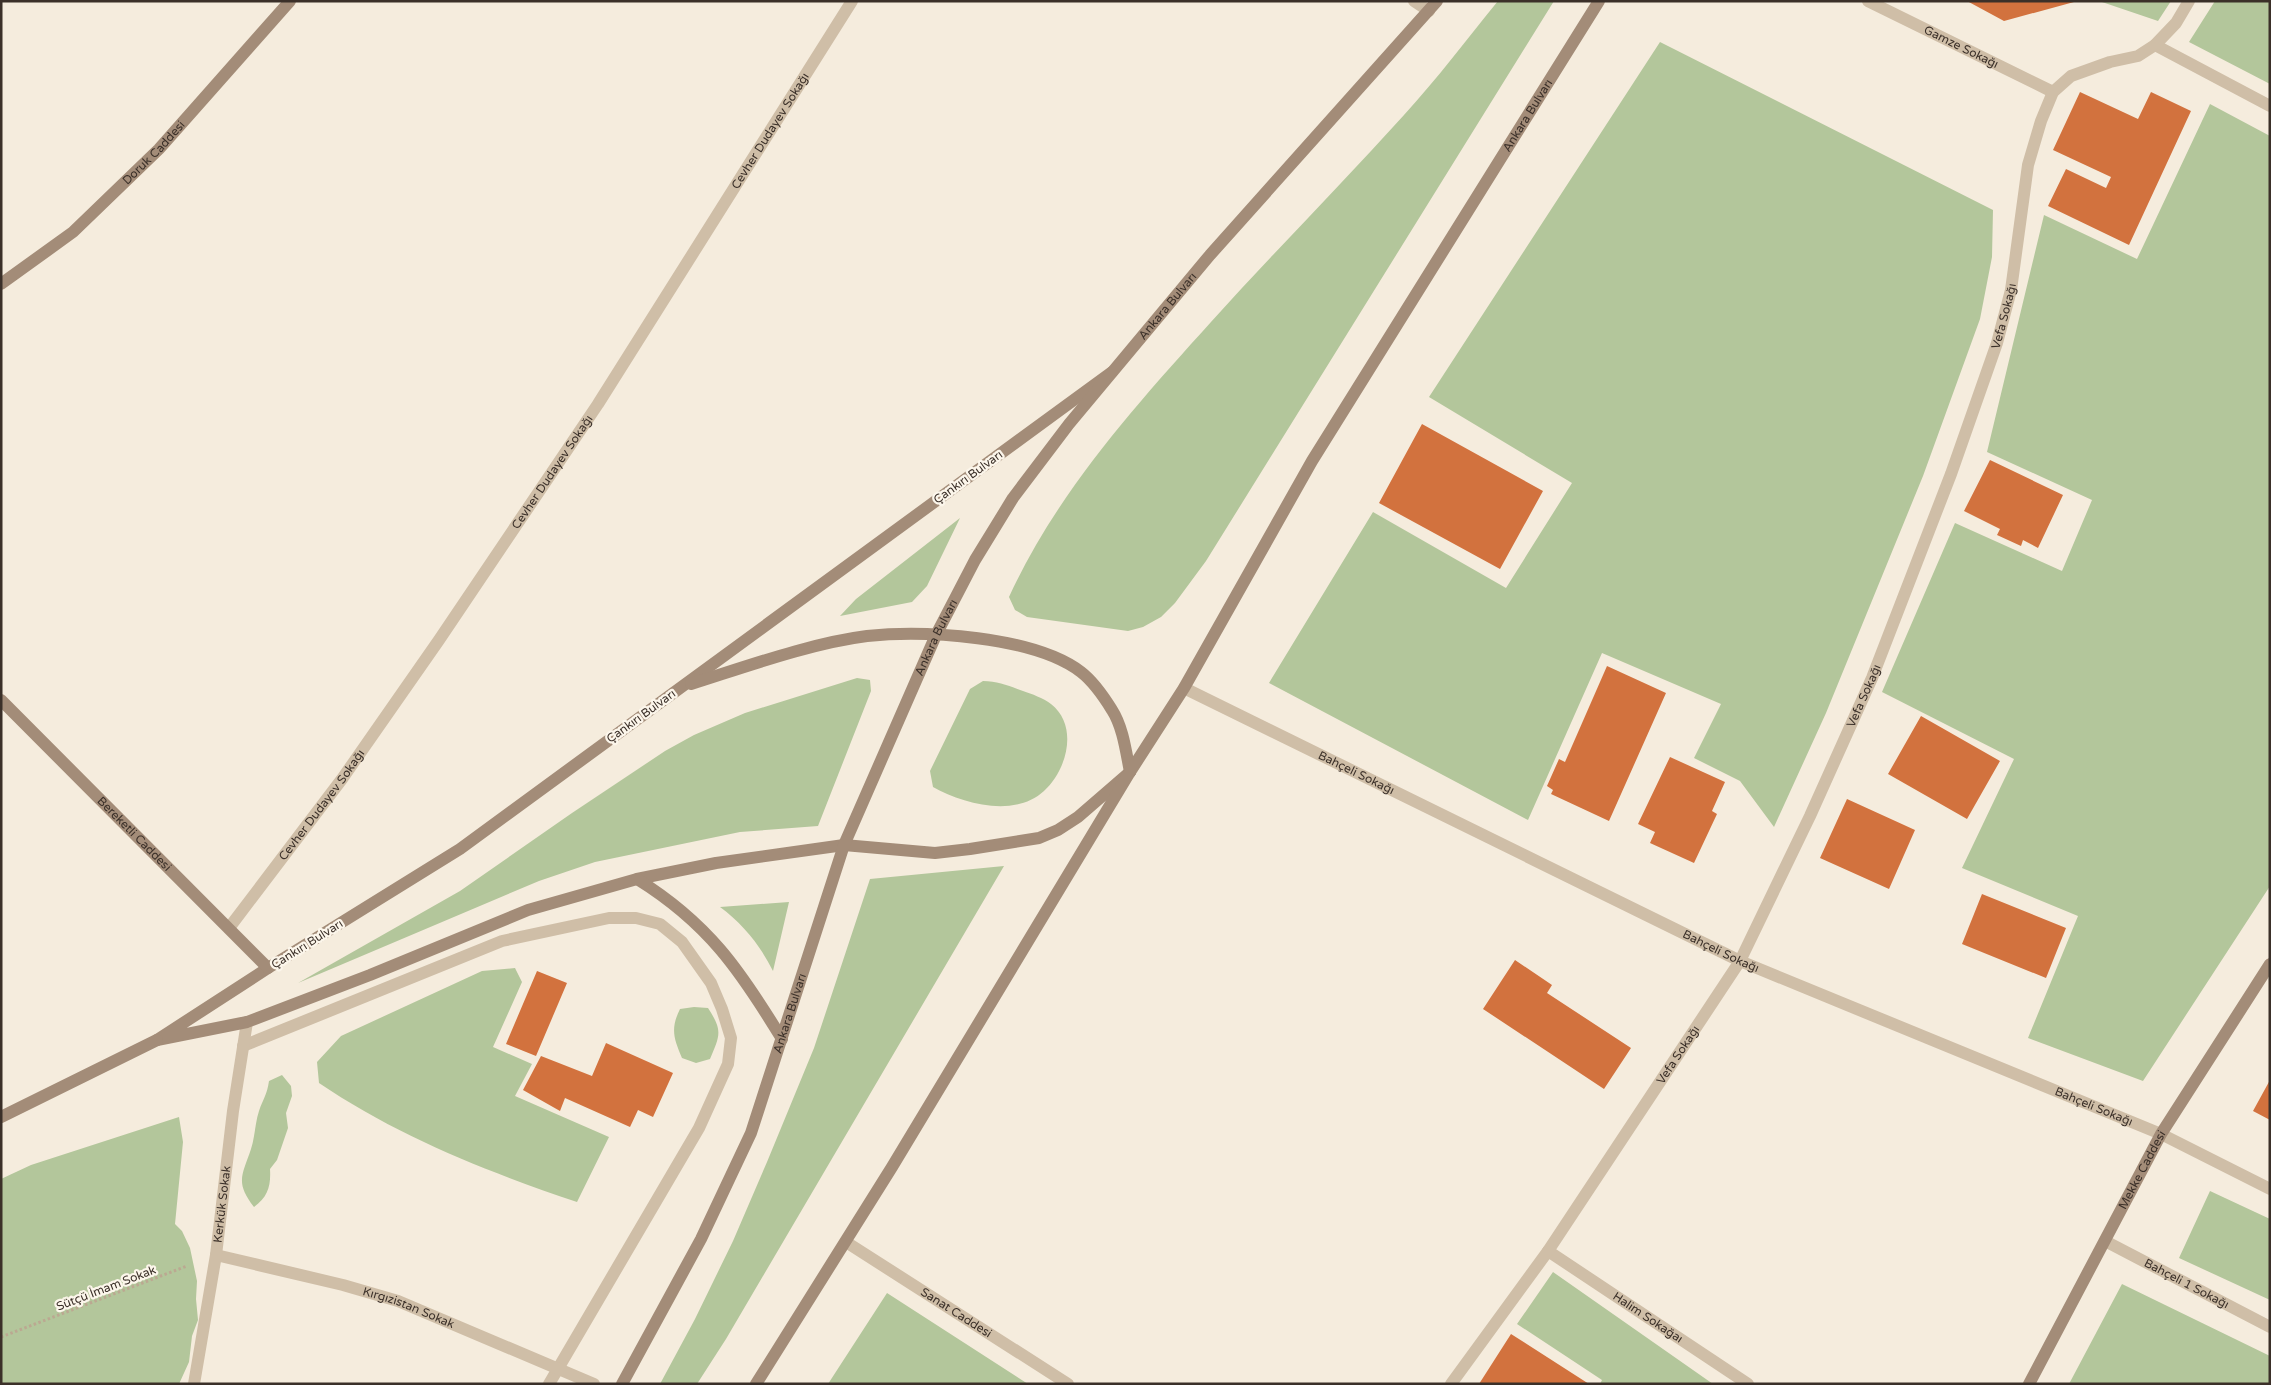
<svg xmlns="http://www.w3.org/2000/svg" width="2271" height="1385" viewBox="0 0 2271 1385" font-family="'Varela Round',sans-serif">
<rect width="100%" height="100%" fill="#f5ecdd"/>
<path fill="#b3c69b" d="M 1498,1 L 1554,1 L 1206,561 L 1175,603 L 1161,617 L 1143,627 L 1128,631 L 1027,617 L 1015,610 L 1009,597 C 1056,494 1135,406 1211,322 C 1274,252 1341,185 1404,115 C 1437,79 1467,39 1498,1 Z
M 2099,1 L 2171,1 L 2158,21 Z
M 2215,1 L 2270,1 L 2270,84 L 2189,42 Z
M 1660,42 L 1993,210 L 1992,257 L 1980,319 L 1923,476 L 1826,713 L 1774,827 L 1740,781 L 1694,758 L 1721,704 L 1602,653 L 1528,820 L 1269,683 L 1373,512 L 1506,588 L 1572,483 L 1429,397 Z
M 2210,104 L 2270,136 L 2270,886 L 2143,1081 L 2028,1038 L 2078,916 L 1962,868 L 2014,759 L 1882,692 L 1955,523 L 2062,571 L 2092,500 L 1987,452 L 2044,215 L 2137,259 Z
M 960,518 L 927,586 L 912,602 L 840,616 L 856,599 Z
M 857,678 L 870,680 L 871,691 L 818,826 L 740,832 L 595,862 L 539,881 L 298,983 L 460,891 L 572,813 L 665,751 L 694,735 L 745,713 Z
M 983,681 C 998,681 1009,686 1023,691 C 1032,694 1043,698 1051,704 C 1079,726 1067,770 1044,791 C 1015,818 963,804 933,787 L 930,771 L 970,689 Z
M 1004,866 L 726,1339 L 697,1384 L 660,1384 L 695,1319 L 733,1241 L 767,1162 L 814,1048 L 870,879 Z
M 789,902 L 773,971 C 760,945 743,924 720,907 Z
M 515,968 L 522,982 L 493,1047 L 532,1064 L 515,1096 L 609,1137 L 577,1202 C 488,1172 397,1136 319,1083 L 317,1062 L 341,1036 L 482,971 Z
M 694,1007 L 708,1008 C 723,1031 720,1035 710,1059 L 696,1063 L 682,1058 C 674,1039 670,1029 680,1009 Z
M 282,1075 L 291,1086 L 292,1096 L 286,1113 L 288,1128 L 277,1160 L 270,1169 C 271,1186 268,1197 254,1207 C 235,1182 242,1176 251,1149 C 255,1137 255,1123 259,1111 C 263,1099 267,1095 269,1081 Z
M 179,1117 L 183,1142 L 175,1224 L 182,1231 L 190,1248 L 197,1281 L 196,1299 L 198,1320 L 192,1336 L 189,1362 L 179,1384 L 1,1384 L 1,1179 L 31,1165 Z
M 2210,1191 L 2270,1219 L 2270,1300 L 2179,1258 Z
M 1553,1272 L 1713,1384 L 1600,1384 L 1602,1380 L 1517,1324 Z
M 2122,1284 L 2270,1356 L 2270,1384 L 2069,1384 Z
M 887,1293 L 1028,1384 L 828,1384 Z"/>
<path fill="#d2723e" d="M 1967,1 L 2074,1 L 2074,2 L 2004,21 Z
M 2080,92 L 2138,119 L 2151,92 L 2191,111 L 2129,245 L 2048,206 L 2066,169 L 2106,188 L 2111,177 L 2053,150 Z
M 1422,424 L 1543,491 L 1500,569 L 1379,503 Z
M 1990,460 L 2063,495 L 2038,548 L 2023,540 L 2021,546 L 1997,535 L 2000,529 L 1964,511 Z
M 1607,666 L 1666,693 L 1609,821 L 1551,794 L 1553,790 L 1547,786 L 1559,759 L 1565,762 Z
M 1921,716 L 2000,761 L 1967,819 L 1888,774 Z
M 1670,757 L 1725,782 L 1712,811 L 1717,814 L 1694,863 L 1650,843 L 1655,832 L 1638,824 Z
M 1847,799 L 1915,830 L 1889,889 L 1820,858 Z
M 1982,894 L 2066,928 L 2046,978 L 1962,944 Z
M 1515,960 L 1552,985 L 1547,993 L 1631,1048 L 1604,1089 L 1483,1009 Z
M 537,971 L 567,983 L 536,1056 L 506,1044 Z
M 606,1043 L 673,1073 L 653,1117 L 638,1110 L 630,1127 L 565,1098 L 560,1111 L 523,1090 L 541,1056 L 592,1076 Z
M 2270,1080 L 2270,1120 L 2253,1111 Z
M 1511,1334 L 1589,1384 L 1479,1384 Z"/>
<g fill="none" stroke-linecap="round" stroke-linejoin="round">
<path stroke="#bba891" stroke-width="3" stroke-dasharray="2.5 2.5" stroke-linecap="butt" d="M 1,1337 L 187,1266"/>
<g stroke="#cfbea7" stroke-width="12">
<path d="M 1414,1 L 1429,11"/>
<path id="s1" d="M 1868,1 L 2053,92"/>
<path d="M 2155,45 L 2270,106"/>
<path id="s2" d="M 1184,688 L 1740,961 L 2161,1134 L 2270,1189"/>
<path id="s3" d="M 229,928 L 342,779 L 439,640 L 598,404 L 852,1"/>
<path d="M 243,1046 L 502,941 L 609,918 L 636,918 L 660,924 L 682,942 L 711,983 L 722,1009 L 731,1038 L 728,1064 L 699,1128 L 549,1384"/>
<path id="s4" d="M 2105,1241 L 2270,1327"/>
<path id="s5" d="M 846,1242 L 1068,1384"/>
<path id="s6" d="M 1548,1251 L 1748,1384"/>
<path id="s7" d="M 216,1255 L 343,1285 L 398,1301 L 594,1384"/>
<path id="s8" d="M 194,1384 L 216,1255 L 233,1111 L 247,1022"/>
<path id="s9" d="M 1451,1384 L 1548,1251 L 1740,961 L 1810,816 L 1872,678 L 1951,474 L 1997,343 L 2011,290 L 2028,165 L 2041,121 L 2053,92 L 2071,76 L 2110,62 L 2138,56 L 2155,45 L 2176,23 L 2189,1"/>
</g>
<g stroke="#a38c78" stroke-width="12">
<path id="s10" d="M 1,284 L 73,232 L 159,149 L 290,1"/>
<path d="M 1112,372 L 460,849 L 268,968 L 157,1040 L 247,1022 L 370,975 L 528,910 L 637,879 L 716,863 L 844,845 L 935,853 L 970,849 L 1039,838 L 1058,830 L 1078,817 L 1130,772"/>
<path d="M 691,684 C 745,667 811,643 867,636 C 924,630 1034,636 1081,672 C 1094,682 1104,697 1112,710 C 1123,727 1126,752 1130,772"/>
<path id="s11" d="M 1,700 L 268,968"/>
<path d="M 637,879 C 708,923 740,970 782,1039"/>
<path d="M 1,1117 L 157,1040"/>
<path id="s12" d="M 622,1384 L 701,1239 L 751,1133 L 844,845 L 936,635 L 975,560 L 1013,498 L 1069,424 L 1210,255 L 1437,1"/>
<path id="s13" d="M 756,1384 L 892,1167 L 1130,772 L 1184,688 L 1312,461 L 1599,1"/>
<path id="s14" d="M 2029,1384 L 2161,1134 L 2270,964"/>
</g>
</g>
<g text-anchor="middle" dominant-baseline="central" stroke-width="4.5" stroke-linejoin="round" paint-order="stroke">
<g font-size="12" fill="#3b3029" stroke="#fcf6eb">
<text stroke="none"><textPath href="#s1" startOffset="104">Gamze Sokağı</textPath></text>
<text stroke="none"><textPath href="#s13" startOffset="1485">Ankara Bulvarı</textPath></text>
<text stroke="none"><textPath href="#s3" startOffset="964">Cevher Dudayev Sokağı</textPath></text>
<text stroke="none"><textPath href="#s10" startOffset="202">Doruk Caddesi</textPath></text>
<text stroke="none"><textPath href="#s12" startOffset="1218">Ankara Bulvarı</textPath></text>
<text stroke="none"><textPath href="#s9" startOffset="1210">Vefa Sokağı</textPath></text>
<text stroke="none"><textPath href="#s3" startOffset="559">Cevher Dudayev Sokağı</textPath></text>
<text transform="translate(968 477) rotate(-36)">Çankırı Bulvarı</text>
<text stroke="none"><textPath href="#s12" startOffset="812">Ankara Bulvarı</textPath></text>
<text stroke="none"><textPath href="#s9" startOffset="805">Vefa Sokağı</textPath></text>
<text transform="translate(641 716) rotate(-36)">Çankırı Bulvarı</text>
<text stroke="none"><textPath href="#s2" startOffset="192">Bahçeli Sokağı</textPath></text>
<text stroke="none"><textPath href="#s3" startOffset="154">Cevher Dudayev Sokağı</textPath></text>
<text stroke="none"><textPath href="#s11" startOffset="189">Bereketli Caddesi</textPath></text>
<text transform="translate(307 944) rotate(-32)">Çankırı Bulvarı</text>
<text stroke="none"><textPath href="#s2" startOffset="598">Bahçeli Sokağı</textPath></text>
<text stroke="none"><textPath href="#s12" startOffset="408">Ankara Bulvarı</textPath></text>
<text stroke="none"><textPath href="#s9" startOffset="400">Vefa Sokağı</textPath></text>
<text stroke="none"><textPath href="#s2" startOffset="1002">Bahçeli Sokağı</textPath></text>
<text stroke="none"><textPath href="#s14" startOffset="242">Mekke Caddesi</textPath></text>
<text stroke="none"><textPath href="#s8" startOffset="182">Kerkük Sokak</textPath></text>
<text stroke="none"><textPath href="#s4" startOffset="92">Bahçeli 1 Sokağı</textPath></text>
<text transform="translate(106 1288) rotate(-21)">Sütçü İmam Sokak</text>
<text stroke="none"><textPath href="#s7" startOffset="200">Kırgızistan Sokak</textPath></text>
<text stroke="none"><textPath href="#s5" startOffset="131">Sanat Caddesi</textPath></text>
<text stroke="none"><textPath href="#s6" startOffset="120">Halim Sokağaı</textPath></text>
</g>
</g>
<rect width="2271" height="1385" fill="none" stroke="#3b3029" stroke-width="5"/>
</svg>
